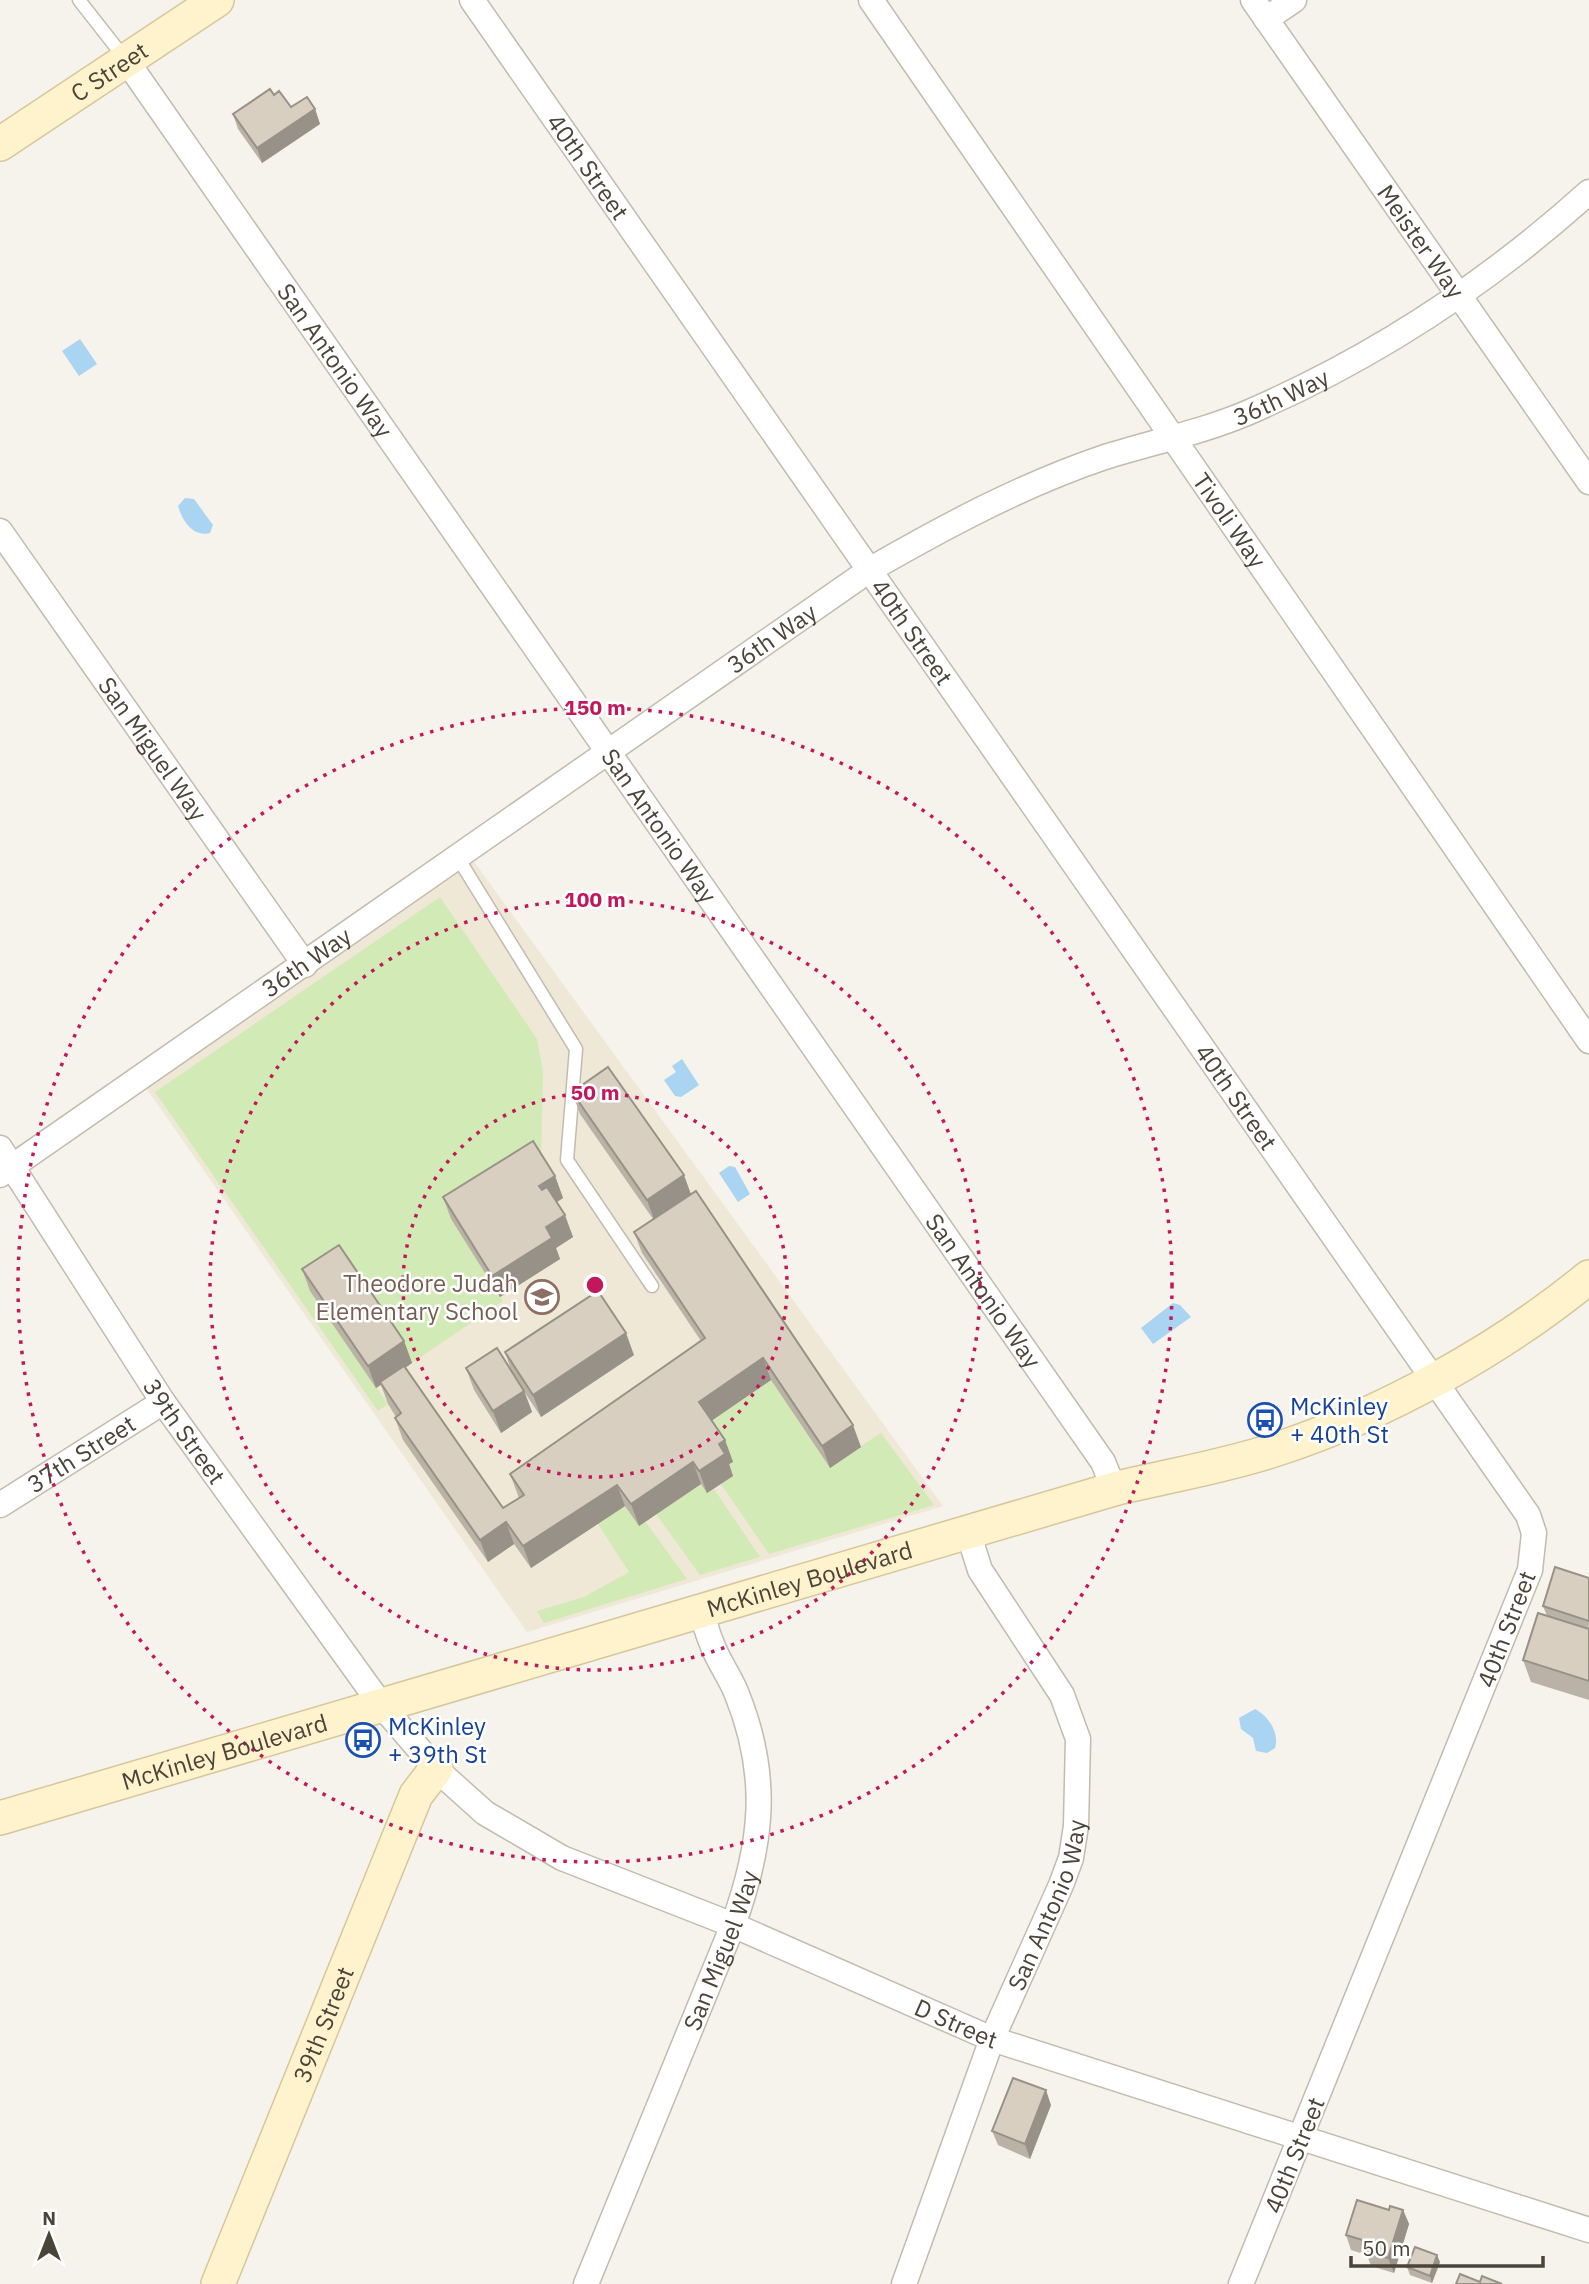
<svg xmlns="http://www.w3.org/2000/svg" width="1589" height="2284" viewBox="0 0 1589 2284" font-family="'IBM Plex Sans',sans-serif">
<rect width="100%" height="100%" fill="#f6f3ec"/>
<path fill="#efe8d6" d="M 472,859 L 943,1506 L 527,1632 L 146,1088 Z"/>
<path fill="#d2eab5" d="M 440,897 L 537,1039 L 543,1072 L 541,1162 L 451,1219 L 503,1301 L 412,1363 L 347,1267 L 311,1292 L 388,1404 L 378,1411 L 155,1092 Z
M 771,1380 L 829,1467 L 881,1433 L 934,1505 L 769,1554 L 721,1484 L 733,1476 L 707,1424 Z
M 701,1484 L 707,1493 L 714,1489 L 760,1557 L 700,1575 L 656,1514 Z
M 625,1506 L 645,1521 L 687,1579 L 544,1623 L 537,1611 L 584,1597 L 629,1572 L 598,1524 Z"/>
<path fill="#a9d4f2" d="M 80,339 L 97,364 L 79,376 L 62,351 Z
M 185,498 L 194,499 L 213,525 L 210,533 C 193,537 183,522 178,506 Z
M 682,1059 L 699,1085 L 681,1097 L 675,1096 L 664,1080 L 676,1072 L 672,1066 Z
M 729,1166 L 735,1167 L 750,1194 L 738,1202 L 719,1173 Z
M 1173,1303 L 1180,1305 L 1191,1317 L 1153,1344 L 1141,1328 Z
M 1255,1709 C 1267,1715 1280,1732 1275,1748 L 1267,1753 L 1256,1751 L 1253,1738 L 1241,1729 L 1239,1718 Z"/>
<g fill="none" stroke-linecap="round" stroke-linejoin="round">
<g stroke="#c2bbae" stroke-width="15">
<path id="lane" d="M 79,0 L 126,60
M 458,858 L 576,1049 L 567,1160 L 652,1286"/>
</g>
<g stroke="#c2bbae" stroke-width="27">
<g id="street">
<path id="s1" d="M 472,0 L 1528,1515 L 1534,1533 L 1530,1570 L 1241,2284"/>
<path id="s2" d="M 871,0 L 1589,1041"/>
<path id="s3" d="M 1253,0 L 1589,482"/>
<path d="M 1266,19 L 1294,0"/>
<path id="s4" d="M 126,60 L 1103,1462 L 1114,1489"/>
<path id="s5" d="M 0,531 L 305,965"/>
<path id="s6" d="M 0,1148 L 163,1402 L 382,1706 L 436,1769 L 485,1813 L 562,1858 L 733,1925 L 992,2039 L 1589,2230"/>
<path id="s7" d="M 0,1175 L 871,569 C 946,526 1022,485 1105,457 C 1153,442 1202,432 1247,413 C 1372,359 1488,283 1589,192"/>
<path id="s8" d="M 0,1505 L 163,1402"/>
<path id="s9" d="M 586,2284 L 733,1925 C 763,1843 770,1775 736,1692 C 729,1675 718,1661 712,1644 C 707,1633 704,1620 701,1609"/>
<path id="s10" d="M 904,2284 L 992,2039 L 1061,1885 L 1071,1858 L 1076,1826 L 1078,1739 L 1062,1695 L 980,1570 L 968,1532"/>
</g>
</g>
<g stroke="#d6c79b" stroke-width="36">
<g id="secondary">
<path id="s11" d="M 0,144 L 217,0"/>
<path id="s12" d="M 0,1818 L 1114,1489 C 1167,1476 1222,1467 1274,1450 C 1383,1415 1500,1350 1589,1277"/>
<path id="s13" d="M 218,2284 L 416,1795 L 436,1769"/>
</g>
</g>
<use href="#lane" stroke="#fff" stroke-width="12"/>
<use href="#street" stroke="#fff" stroke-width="24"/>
<use href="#secondary" stroke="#fff3cd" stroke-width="33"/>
</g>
<path fill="#bab2a6" d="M 274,95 L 291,107 L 315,109 L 320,124 L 262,163 L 238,129 L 233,114 Z
M 572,1092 L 691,1194 L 861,1447 L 830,1468 L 771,1380 L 712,1420 L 725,1440 L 733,1462 L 729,1464 L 733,1476 L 707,1493 L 701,1484 L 639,1526 L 625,1506 L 531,1568 L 514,1544 L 488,1562 L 403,1440 L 395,1418 L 396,1417 L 388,1404 L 381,1385 L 376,1388 L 310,1291 L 302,1269 L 404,1341 L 412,1363 L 405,1368 L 503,1508 L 519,1498 L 510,1474 L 701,1341 L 642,1253 L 634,1232 L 653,1219 L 580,1114 Z
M 555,1176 L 563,1198 L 557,1202 L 573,1237 L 556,1248 L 560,1259 L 500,1297 L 451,1219 L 443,1197 Z
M 505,1352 L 634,1355 L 541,1417 L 525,1393 L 532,1412 L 501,1433 L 474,1390 L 466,1368 L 511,1370 Z
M 1589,1578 L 1589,1700 L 1531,1682 L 1523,1660 L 1547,1616 L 1543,1606 Z
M 1051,2105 L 1030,2159 L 998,2145 L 992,2131 Z
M 1389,2210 L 1403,2210 L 1409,2224 L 1394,2273 L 1371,2266 L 1367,2255 L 1351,2250 L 1346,2235 Z
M 1440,2262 L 1432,2283 L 1410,2275 L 1407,2267 Z"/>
<path fill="#979187" d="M 315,109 L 320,124 L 262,163 L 257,148 Z
M 684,1175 L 692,1197 L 655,1222 L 647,1200 Z
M 555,1176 L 563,1198 L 547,1208 L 539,1186 Z
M 565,1215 L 573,1237 L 556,1248 L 560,1259 L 500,1297 L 492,1276 L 546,1227 Z
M 626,1333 L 634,1355 L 541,1417 L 533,1395 Z
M 404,1341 L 412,1363 L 376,1388 L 368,1366 Z
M 763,1358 L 771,1380 L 707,1424 L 699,1402 Z
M 524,1391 L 532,1412 L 501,1433 L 493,1411 Z
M 853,1425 L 861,1447 L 830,1468 L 822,1446 Z
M 725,1440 L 733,1462 L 729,1464 L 733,1476 L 707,1493 L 699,1471 L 719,1444 Z
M 693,1462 L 701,1484 L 639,1526 L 631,1504 Z
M 617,1485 L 625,1506 L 531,1568 L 523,1546 Z
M 506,1522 L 514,1544 L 488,1562 L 480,1540 Z
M 1046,2090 L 1051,2105 L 1030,2159 L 1025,2144 Z
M 1403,2210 L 1409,2224 L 1394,2273 L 1388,2258 Z
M 1437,2255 L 1440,2262 L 1432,2283 L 1430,2276 Z"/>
<path fill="#d8cfc1" stroke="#979187" stroke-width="2" d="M 270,89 L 274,95 L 279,91 L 291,107 L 307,97 L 315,109 L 257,148 L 233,114 Z
M 608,1067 L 684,1175 L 647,1200 L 572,1092 Z
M 533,1141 L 555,1176 L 539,1186 L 542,1190 L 547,1187 L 565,1215 L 546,1227 L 552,1238 L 492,1276 L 443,1197 Z
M 696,1191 L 853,1425 L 822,1446 L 763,1358 L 699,1402 L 725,1440 L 719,1444 L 725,1454 L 699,1471 L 693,1462 L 631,1504 L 617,1485 L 523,1546 L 506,1522 L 480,1540 L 395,1418 L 401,1413 L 380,1382 L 404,1366 L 503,1508 L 524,1495 L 510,1474 L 705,1338 L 634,1232 Z
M 339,1245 L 404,1341 L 368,1366 L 302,1269 Z
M 598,1291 L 626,1333 L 533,1395 L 505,1352 Z
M 497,1348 L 524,1391 L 493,1411 L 466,1368 Z
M 1555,1567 L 1589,1578 L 1589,1621 L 1543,1606 Z
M 1538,1613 L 1589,1629 L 1589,1681 L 1523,1660 Z
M 1013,2078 L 1046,2090 L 1025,2144 L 992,2131 Z
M 1357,2200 L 1389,2210 L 1390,2206 L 1403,2210 L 1388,2258 L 1366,2251 L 1369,2242 L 1346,2235 Z
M 1415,2247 L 1437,2255 L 1430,2276 L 1407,2267 Z
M 1460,2274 L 1480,2282 L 1482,2276 L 1502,2284 L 1456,2284 Z"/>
<g fill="none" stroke="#c2185b" stroke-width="3.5" stroke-dasharray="3.5 7">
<circle cx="595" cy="1285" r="192"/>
<circle cx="595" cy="1285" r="385"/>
<circle cx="595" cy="1285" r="577"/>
</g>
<defs>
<g id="school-ring" transform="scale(1.75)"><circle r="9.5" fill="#fff" stroke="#8d6e63" stroke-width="1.5"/><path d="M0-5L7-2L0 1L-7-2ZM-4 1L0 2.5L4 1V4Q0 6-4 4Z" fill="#8d6e63"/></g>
<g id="bus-ring" transform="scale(1.75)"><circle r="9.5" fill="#fff" stroke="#1a4fb4" stroke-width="1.5"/><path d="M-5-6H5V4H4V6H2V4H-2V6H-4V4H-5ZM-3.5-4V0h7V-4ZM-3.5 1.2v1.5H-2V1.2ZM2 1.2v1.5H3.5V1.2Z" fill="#1a4fb4"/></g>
</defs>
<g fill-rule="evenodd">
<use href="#school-ring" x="542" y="1297"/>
<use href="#bus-ring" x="1265" y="1420"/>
<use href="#bus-ring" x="363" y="1740"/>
</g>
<g text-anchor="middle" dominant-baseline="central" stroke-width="5" stroke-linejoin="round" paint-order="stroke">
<g font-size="24" fill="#4b4439" stroke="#fff">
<text stroke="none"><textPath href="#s11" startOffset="131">C Street</textPath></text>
<text stroke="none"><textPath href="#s1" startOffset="203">40th Street</textPath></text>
<text stroke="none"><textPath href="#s3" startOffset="294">Meister Way</textPath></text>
<text stroke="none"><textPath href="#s4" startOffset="366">San Antonio Way</textPath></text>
<text stroke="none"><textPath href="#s7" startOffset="1507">36th Way</textPath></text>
<text stroke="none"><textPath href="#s2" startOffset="632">Tivoli Way</textPath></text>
<text stroke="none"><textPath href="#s1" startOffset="770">40th Street</textPath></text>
<text stroke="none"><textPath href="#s7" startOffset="940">36th Way</textPath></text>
<text stroke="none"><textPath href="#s5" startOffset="266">San Miguel Way</textPath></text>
<text stroke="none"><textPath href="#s4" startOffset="933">San Antonio Way</textPath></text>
<text stroke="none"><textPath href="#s7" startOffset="373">36th Way</textPath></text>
<text stroke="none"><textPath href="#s1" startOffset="1337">40th Street</textPath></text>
<text stroke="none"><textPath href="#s4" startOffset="1500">San Antonio Way</textPath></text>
<text stroke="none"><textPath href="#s6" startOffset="338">39th Street</textPath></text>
<text stroke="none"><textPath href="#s8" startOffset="96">37th Street</textPath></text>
<text stroke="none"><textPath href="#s12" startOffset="844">McKinley Boulevard</textPath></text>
<text transform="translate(1506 1629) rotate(-69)">40th Street</text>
<text stroke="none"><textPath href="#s12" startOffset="234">McKinley Boulevard</textPath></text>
<text stroke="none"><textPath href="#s10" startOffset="406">San Antonio Way</textPath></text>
<text stroke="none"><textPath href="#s9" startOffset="360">San Miguel Way</textPath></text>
<text stroke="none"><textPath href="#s6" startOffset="1342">D Street</textPath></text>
<text stroke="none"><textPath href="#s13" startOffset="280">39th Street</textPath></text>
<text transform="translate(1294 2155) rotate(-68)">40th Street</text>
</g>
<g font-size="24" fill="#785e54" stroke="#fff" text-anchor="end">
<text x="518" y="1283">Theodore Judah<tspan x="518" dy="28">Elementary School</tspan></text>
</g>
<g font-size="24" fill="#164399" stroke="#fff" text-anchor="start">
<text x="1290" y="1406">McKinley<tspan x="1290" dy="28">+ 40th St</tspan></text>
<text x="388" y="1726">McKinley<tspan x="388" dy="28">+ 39th St</tspan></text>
</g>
</g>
<circle cx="595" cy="1285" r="10" fill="#c2185b" stroke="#fff" stroke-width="3.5"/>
<g font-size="21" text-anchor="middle" font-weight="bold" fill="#c2185b" stroke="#fff" stroke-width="5" stroke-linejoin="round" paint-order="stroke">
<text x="595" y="715">150 m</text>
<text x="595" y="907">100 m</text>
<text x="595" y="1100">50 m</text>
</g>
<g transform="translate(49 2235)" stroke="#ffffff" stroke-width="5" paint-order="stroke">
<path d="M0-5L12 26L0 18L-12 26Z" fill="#4b4439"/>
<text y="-10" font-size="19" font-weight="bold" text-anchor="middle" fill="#4b4439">N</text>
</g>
<path d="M1351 2256v10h192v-10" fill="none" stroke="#4b4439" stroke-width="3.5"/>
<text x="1362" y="2256" font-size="21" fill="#4b4439" stroke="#ffffff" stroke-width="5" paint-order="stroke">50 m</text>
</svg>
